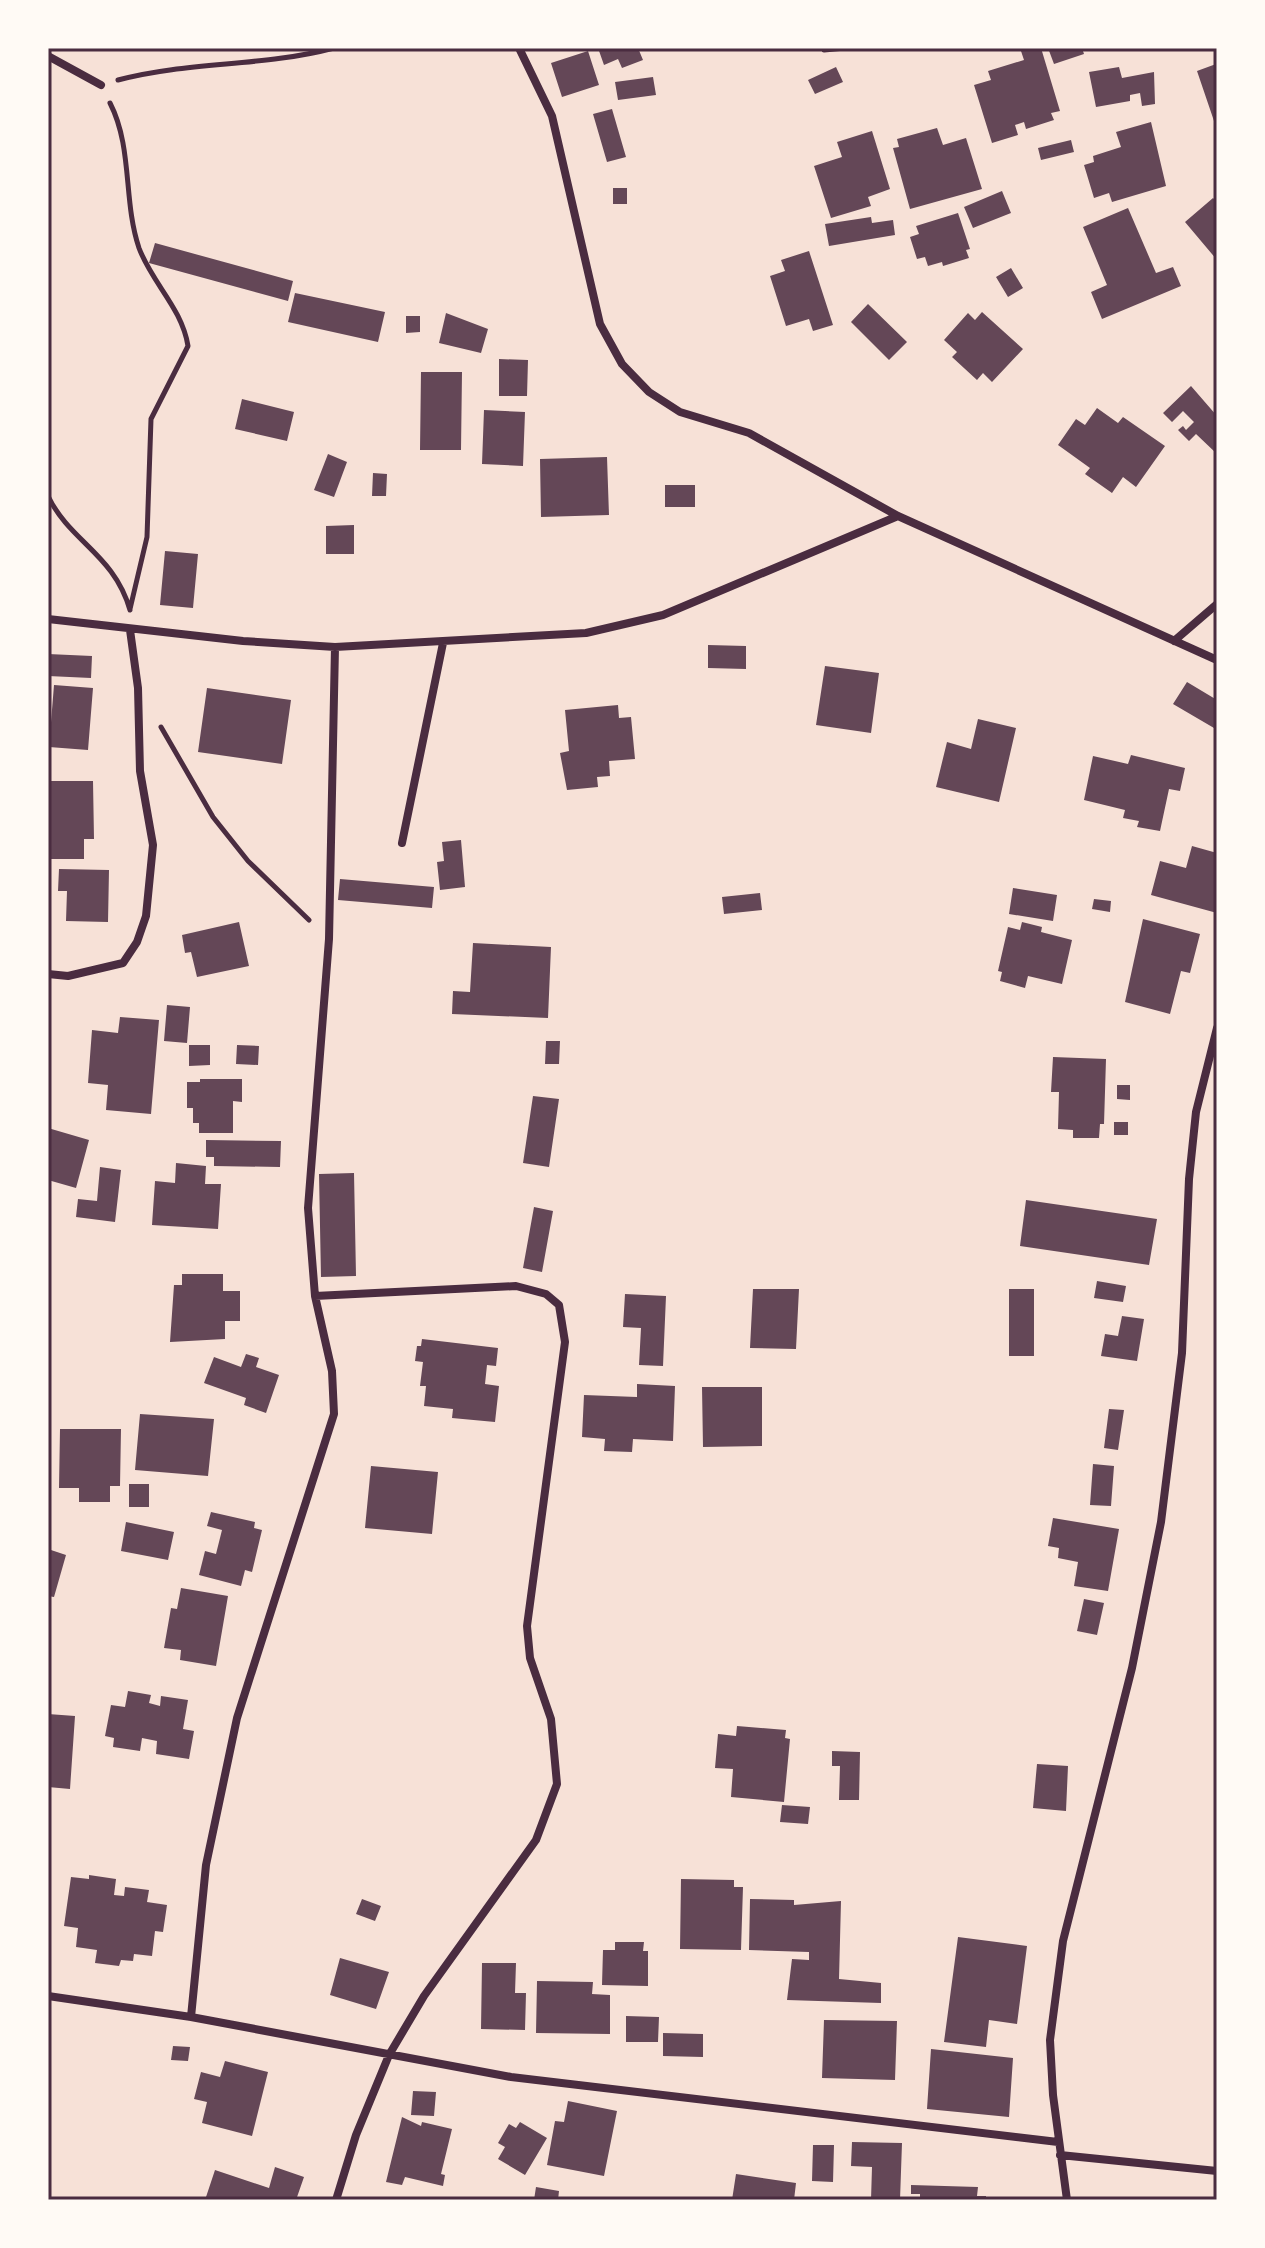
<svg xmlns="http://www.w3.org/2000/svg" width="1265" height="2248" viewBox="0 0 1265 2248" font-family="Spectral,serif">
<rect width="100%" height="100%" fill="#f7e1d7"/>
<path fill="#644757" d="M 598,48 L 638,48 L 643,60 L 622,68 L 618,59 L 604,65 Z
M 1020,48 L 1041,48 L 1060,111 L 1051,113 L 1054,120 L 1026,129 L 1024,122 L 1015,125 L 1018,135 L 992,143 L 974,85 L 991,80 L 988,71 L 1024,60 Z
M 1048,48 L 1082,48 L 1084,54 L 1054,64 Z
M 588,51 L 599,85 L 562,97 L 551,63 Z
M 1217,56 L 1217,120 L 1214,121 L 1197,71 L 1216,64 L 1214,57 Z
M 836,67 L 843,82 L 815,94 L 808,80 Z
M 1119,67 L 1122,78 L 1154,72 L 1155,104 L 1142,106 L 1140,93 L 1130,95 L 1130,101 L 1096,107 L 1089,72 Z
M 653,77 L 656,95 L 618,100 L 615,82 Z
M 612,109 L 626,157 L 607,162 L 593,114 Z
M 1151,122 L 1166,186 L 1112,202 L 1109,193 L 1094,198 L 1084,165 L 1094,162 L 1093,156 L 1121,147 L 1116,132 Z
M 937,128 L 943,145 L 966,138 L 982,189 L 910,209 L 893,148 L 899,147 L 897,139 Z
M 872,131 L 890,189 L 868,197 L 871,206 L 831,218 L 814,166 L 842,157 L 837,142 Z
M 1071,140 L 1074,152 L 1041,160 L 1038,148 Z
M 613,188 L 627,188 L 627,204 L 613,204 Z
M 1002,191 L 1011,213 L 973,228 L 964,207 Z
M 1213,198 L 1217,202 L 1217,260 L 1185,222 Z
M 1128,208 L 1156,273 L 1173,267 L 1181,286 L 1102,319 L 1091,292 L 1107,285 L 1083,227 Z
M 958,213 L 970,249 L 966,250 L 969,258 L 943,266 L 942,262 L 928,266 L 925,257 L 917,259 L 910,237 L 919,234 L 916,226 Z
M 871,217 L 872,223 L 893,220 L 895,235 L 829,246 L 825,224 Z
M 155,243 L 293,281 L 288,301 L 149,263 Z
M 809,251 L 833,325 L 813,331 L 809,319 L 786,326 L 770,276 L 785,271 L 781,260 Z
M 1011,268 L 1023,288 L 1008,297 L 996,277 Z
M 295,293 L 385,312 L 378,342 L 288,322 Z
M 868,304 L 907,342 L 889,360 L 851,322 Z
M 982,312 L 1023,349 L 992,382 L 983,373 L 977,380 L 952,357 L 957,352 L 944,340 L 968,313 L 975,320 Z
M 446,313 L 488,329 L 481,353 L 439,343 Z
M 406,316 L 420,316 L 420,332 L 406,333 Z
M 499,359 L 528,360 L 527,396 L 499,396 Z
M 421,372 L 462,372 L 461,450 L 420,450 Z
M 1191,386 L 1217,416 L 1217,454 L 1196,434 L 1189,441 L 1178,430 L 1183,426 L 1186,430 L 1194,422 L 1183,411 L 1172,422 L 1163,413 Z
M 242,399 L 294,412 L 287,441 L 235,429 Z
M 1097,408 L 1118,423 L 1123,417 L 1165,446 L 1136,487 L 1123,477 L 1112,493 L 1085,474 L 1090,468 L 1058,445 L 1076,419 L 1085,425 Z
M 484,410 L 525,412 L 523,466 L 482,464 Z
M 328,454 L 347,462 L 334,497 L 314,490 Z
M 607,457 L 609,515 L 541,517 L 540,459 Z
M 373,473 L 387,474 L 386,496 L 372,496 Z
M 665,485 L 695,485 L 695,507 L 665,507 Z
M 354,525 L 354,554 L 326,554 L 326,526 Z
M 165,551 L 198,554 L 193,608 L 160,605 Z
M 708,645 L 746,646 L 746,669 L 708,668 Z
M 48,654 L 92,656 L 91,678 L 48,676 Z
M 825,666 L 879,673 L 871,733 L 816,725 Z
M 1187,682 L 1217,700 L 1214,728 L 1173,704 Z
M 54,685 L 93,688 L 88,750 L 49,747 Z
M 207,688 L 291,700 L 282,764 L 198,752 Z
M 618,705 L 619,718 L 631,717 L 635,759 L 609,761 L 610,776 L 597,777 L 598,787 L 567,790 L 560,753 L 569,751 L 565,710 Z
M 978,719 L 1016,728 L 999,802 L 936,787 L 947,742 L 971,749 Z
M 1131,755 L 1185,768 L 1180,791 L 1169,789 L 1160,831 L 1137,827 L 1139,821 L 1123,818 L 1125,810 L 1084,800 L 1093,756 L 1128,764 Z
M 49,781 L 93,781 L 94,839 L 84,839 L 84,859 L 50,859 Z
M 461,840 L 465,887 L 440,890 L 437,862 L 444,861 L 442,842 Z
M 1192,846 L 1217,853 L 1217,913 L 1151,895 L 1160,861 L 1186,868 Z
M 59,869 L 109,870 L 108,922 L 66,921 L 67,891 L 58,891 Z
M 340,879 L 434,887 L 432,908 L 338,900 Z
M 1013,888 L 1057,895 L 1053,921 L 1009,914 Z
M 760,893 L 762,910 L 724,914 L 722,897 Z
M 1094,899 L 1111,901 L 1110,912 L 1092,909 Z
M 1143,919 L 1200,934 L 1190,973 L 1181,971 L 1170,1014 L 1125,1002 Z
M 239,922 L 249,966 L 197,977 L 191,952 L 185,953 L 182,935 Z
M 1022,922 L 1042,927 L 1041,932 L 1072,940 L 1062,984 L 1028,976 L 1025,988 L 1000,981 L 1002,972 L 998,971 L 1008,927 L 1020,930 Z
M 473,943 L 551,947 L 548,1018 L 452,1014 L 453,991 L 470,992 Z
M 167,1005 L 190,1007 L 187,1043 L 164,1041 Z
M 120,1017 L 159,1020 L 151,1114 L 106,1110 L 108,1085 L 88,1083 L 92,1030 L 118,1033 Z
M 546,1041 L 560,1041 L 559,1064 L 545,1064 Z
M 189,1045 L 210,1045 L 210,1065 L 189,1066 Z
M 237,1045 L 259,1046 L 258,1065 L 236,1064 Z
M 1053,1057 L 1106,1059 L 1104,1124 L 1100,1124 L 1099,1138 L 1073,1138 L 1073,1130 L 1058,1129 L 1059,1092 L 1051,1092 Z
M 200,1079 L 242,1079 L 242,1102 L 233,1101 L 233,1133 L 199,1133 L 199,1123 L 193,1123 L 193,1108 L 187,1108 L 187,1082 L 200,1082 Z
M 1117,1085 L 1130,1085 L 1130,1100 L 1117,1099 Z
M 533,1096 L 559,1099 L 549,1167 L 523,1163 Z
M 1114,1122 L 1128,1122 L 1128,1135 L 1114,1135 Z
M 48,1128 L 89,1140 L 76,1188 L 48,1180 Z
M 206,1140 L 281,1141 L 280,1167 L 214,1166 L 214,1157 L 206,1157 Z
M 176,1163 L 206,1166 L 205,1184 L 221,1184 L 218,1229 L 152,1225 L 155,1181 L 175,1183 Z
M 100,1167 L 121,1170 L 115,1222 L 76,1217 L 78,1199 L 97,1201 Z
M 354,1173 L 356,1276 L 321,1277 L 319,1174 Z
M 1026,1200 L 1157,1219 L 1149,1265 L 1020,1246 Z
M 534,1207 L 553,1211 L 542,1272 L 523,1268 Z
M 182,1274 L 223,1274 L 223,1291 L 240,1291 L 240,1321 L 225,1321 L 225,1339 L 170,1342 L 174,1285 L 182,1285 Z
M 1097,1281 L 1126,1286 L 1123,1302 L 1094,1298 Z
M 753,1289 L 799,1289 L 796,1349 L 750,1348 Z
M 1009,1289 L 1034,1289 L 1034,1356 L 1009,1356 Z
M 625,1294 L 666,1296 L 663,1366 L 639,1365 L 641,1328 L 623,1327 Z
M 1122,1316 L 1144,1319 L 1137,1361 L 1101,1356 L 1105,1334 L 1118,1336 Z
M 422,1339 L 498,1348 L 496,1366 L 487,1365 L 485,1384 L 499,1386 L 495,1422 L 452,1418 L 453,1409 L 424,1406 L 426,1386 L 420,1386 L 423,1362 L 415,1361 L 417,1346 L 421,1346 Z
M 246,1354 L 259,1358 L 256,1367 L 279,1375 L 266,1413 L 244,1405 L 246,1398 L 204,1383 L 214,1357 L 241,1367 Z
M 637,1384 L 675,1386 L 673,1441 L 633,1439 L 632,1452 L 604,1451 L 605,1439 L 582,1437 L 584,1395 L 637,1397 Z
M 702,1387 L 762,1387 L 762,1446 L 703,1447 Z
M 1109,1409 L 1124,1410 L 1118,1450 L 1104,1448 Z
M 140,1414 L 214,1419 L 208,1476 L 135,1470 Z
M 60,1429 L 121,1429 L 120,1486 L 110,1486 L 110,1502 L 79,1502 L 79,1488 L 59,1488 Z
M 1093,1464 L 1114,1466 L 1111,1506 L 1090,1505 Z
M 371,1466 L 438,1472 L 432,1534 L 365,1528 Z
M 129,1484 L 149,1484 L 149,1507 L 129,1507 Z
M 211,1512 L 255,1522 L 254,1528 L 262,1530 L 252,1572 L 245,1570 L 241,1586 L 199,1575 L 205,1551 L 216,1554 L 222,1530 L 207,1526 Z
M 1053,1518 L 1119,1529 L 1108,1591 L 1074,1586 L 1078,1562 L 1058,1558 L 1059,1548 L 1048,1546 Z
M 126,1522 L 174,1532 L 168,1560 L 121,1551 Z
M 48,1549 L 66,1555 L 54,1597 L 48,1596 Z
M 181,1588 L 228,1596 L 216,1666 L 180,1660 L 181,1650 L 164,1648 L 171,1608 L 177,1609 Z
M 1084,1599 L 1104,1603 L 1097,1635 L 1077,1631 Z
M 128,1691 L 151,1695 L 149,1703 L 160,1706 L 161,1696 L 188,1700 L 183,1729 L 194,1731 L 189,1759 L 156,1754 L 157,1741 L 142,1738 L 140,1751 L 113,1747 L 114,1738 L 105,1736 L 111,1705 L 125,1707 Z
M 48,1714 L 75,1716 L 70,1789 L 48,1787 Z
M 737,1726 L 786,1730 L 785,1738 L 790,1739 L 784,1802 L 731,1797 L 733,1769 L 715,1768 L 718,1734 L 736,1736 Z
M 832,1751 L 860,1752 L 859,1800 L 839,1800 L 840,1766 L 832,1766 Z
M 1037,1764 L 1068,1766 L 1066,1811 L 1033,1808 Z
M 782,1805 L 810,1807 L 808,1824 L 780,1822 Z
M 89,1875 L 116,1879 L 114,1895 L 124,1896 L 125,1887 L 149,1890 L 147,1902 L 167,1905 L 163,1932 L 155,1931 L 152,1956 L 134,1954 L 133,1961 L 121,1960 L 119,1966 L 95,1963 L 97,1950 L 76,1947 L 78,1928 L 64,1926 L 71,1877 L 89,1879 Z
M 681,1879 L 734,1880 L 734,1887 L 743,1887 L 741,1950 L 680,1949 Z
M 362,1899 L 381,1906 L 375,1921 L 356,1914 Z
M 750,1899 L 794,1900 L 794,1905 L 841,1901 L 839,1979 L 881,1983 L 881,2003 L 787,2000 L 792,1959 L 809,1960 L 809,1952 L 749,1950 Z
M 958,1937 L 1027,1946 L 1017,2024 L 989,2020 L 986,2047 L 944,2042 Z
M 615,1942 L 644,1942 L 643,1951 L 648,1951 L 648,1986 L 602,1985 L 603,1950 L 615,1950 Z
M 340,1958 L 389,1972 L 376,2009 L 330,1995 Z
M 482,1963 L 516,1963 L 515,1993 L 526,1993 L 525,2030 L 481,2029 Z
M 537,1981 L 593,1982 L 592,1994 L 610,1995 L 610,2034 L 536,2033 Z
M 626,2016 L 659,2017 L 658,2042 L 626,2042 Z
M 824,2020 L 897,2021 L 895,2080 L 822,2078 Z
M 663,2033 L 703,2034 L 703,2057 L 663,2056 Z
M 173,2046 L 190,2047 L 188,2061 L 171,2060 Z
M 931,2049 L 1013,2058 L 1009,2117 L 927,2109 Z
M 225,2061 L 268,2072 L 252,2136 L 202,2123 L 207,2102 L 194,2099 L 201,2072 L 220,2077 Z
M 413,2091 L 436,2092 L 434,2116 L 411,2115 Z
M 568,2101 L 617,2111 L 604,2176 L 547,2165 L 555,2121 L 564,2122 Z
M 402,2117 L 421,2126 L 422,2122 L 452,2129 L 441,2174 L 445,2175 L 443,2186 L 405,2177 L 402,2185 L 386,2182 Z
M 520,2122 L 547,2138 L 525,2175 L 498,2159 L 505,2147 L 498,2143 L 509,2124 L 516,2128 Z
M 852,2142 L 902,2143 L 900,2200 L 871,2200 L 872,2167 L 851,2166 Z
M 813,2145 L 834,2145 L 833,2182 L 812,2181 Z
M 275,2167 L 304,2177 L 296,2200 L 205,2200 L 215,2170 L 269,2188 Z
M 736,2174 L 796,2183 L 794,2200 L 732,2200 Z
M 911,2185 L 978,2187 L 977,2196 L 986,2196 L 986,2200 L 920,2200 L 920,2194 L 911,2194 Z
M 536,2187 L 559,2191 L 558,2200 L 534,2200 Z"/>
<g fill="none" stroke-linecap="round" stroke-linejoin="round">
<path stroke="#4a2c40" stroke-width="5" d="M 824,50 L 845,48
M 118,80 C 189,61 263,67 334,48
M 110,103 C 133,148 123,201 139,248 C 152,283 182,308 188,346 L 151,419 L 147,537 L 130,609
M 48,496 C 70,542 114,554 130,610
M 161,727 L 213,817 L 248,861 L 309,920"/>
<path stroke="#4a2c40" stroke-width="8" d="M 519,48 L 552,116 L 600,324 L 622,364 L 649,392 L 680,412 L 749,433 L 898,516 L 1217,660
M 48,56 L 101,85
M 48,619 L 243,641 L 335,647 L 586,633 L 663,615 L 898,516
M 1174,641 L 1217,604
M 402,843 L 443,643
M 48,974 L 68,976 L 123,963 L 137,942 L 146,916 L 153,845 L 140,771 L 138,688 L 130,630
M 315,1296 L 516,1286 L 546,1294 L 559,1305 L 565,1342 L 527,1626 L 530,1658 L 551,1719 L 557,1784 L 536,1840 L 424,1996 L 389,2055 L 356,2135 L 336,2200
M 48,1996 L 191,2017 L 511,2077 L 1058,2142
M 191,2017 L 206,1865 L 237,1718 L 334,1414 L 332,1371 L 315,1296 L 308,1208 L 329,939 L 335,647
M 1060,2155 L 1217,2171
M 1067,2200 L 1053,2095 L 1050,2040 L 1063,1941 L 1132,1668 L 1161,1522 L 1182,1353 L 1189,1179 L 1196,1112 L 1217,1028"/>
</g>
<rect width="1265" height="2248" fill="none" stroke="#fffaf5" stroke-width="100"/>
<rect x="50" y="50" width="1165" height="2148" fill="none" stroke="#4a2c40" stroke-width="3"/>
</svg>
